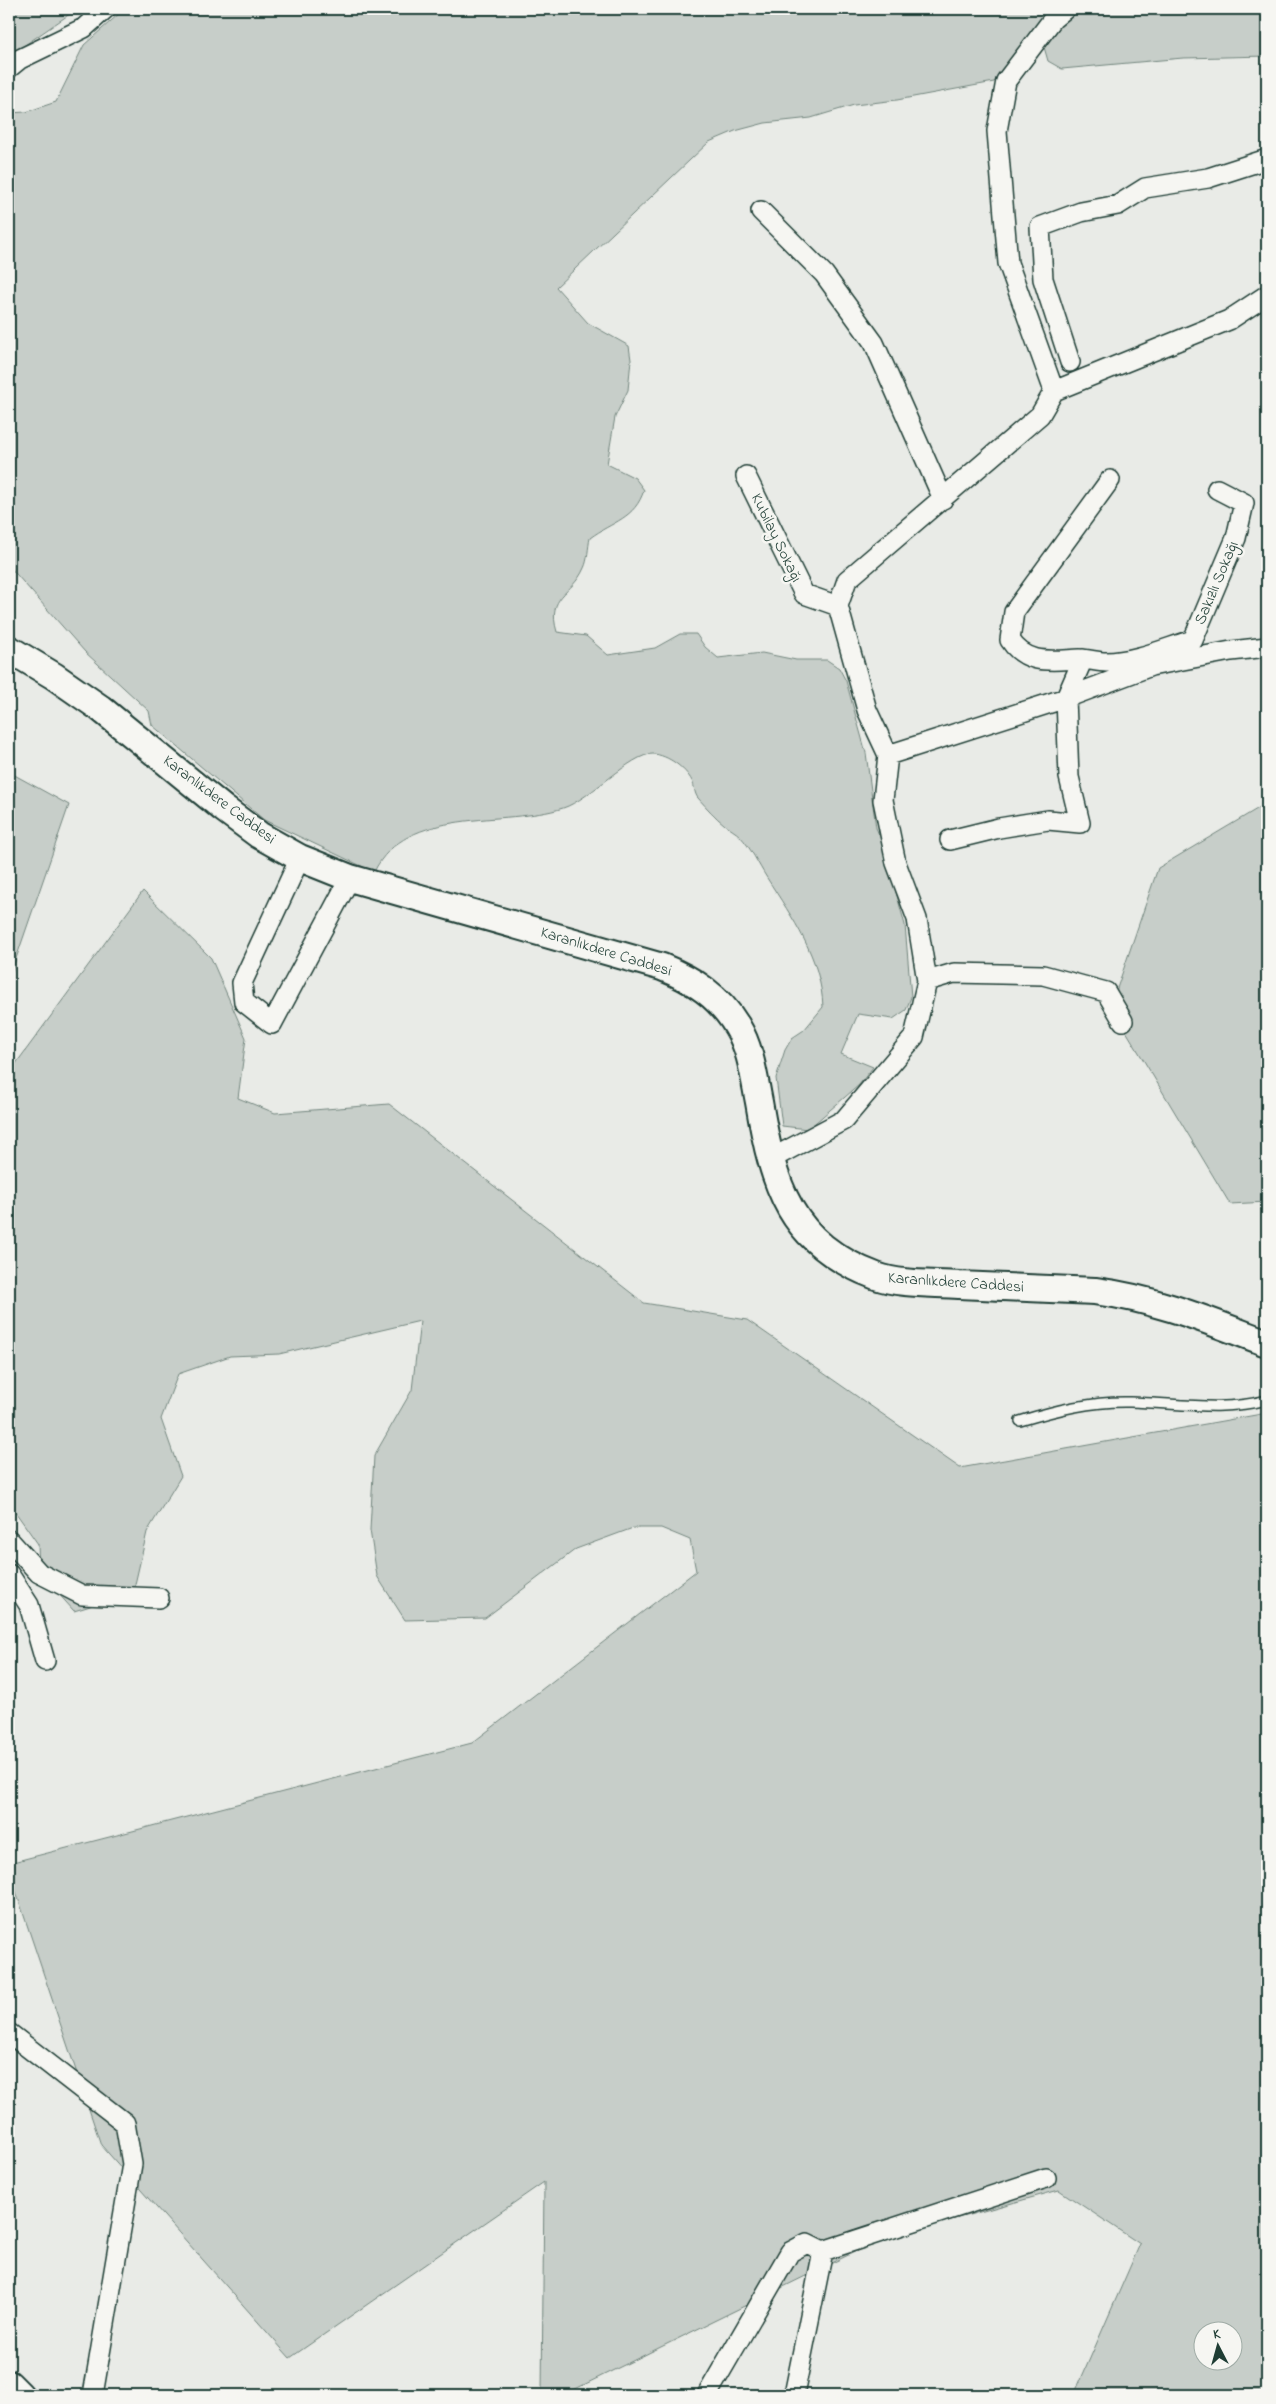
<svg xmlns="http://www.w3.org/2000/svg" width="1276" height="2404" viewBox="0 0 1276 2404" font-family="'Indie Flower',sans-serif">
<rect width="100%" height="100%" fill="#e9ebe7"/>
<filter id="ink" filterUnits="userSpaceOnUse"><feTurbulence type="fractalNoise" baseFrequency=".02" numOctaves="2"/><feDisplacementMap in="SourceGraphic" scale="10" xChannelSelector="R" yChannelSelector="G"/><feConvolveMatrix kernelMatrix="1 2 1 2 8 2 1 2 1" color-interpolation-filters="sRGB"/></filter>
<g filter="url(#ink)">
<path fill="#c7cec9" stroke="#73867e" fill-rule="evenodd" d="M 9,9 L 77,9 L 9,56 Z
M 122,9 L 1055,9 L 994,82 L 897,100 L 854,105 L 811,118 L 765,123 L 735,131 L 709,142 L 556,287 L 588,323 L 629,346 L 631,360 L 628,390 L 615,417 L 607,464 L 635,478 L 644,490 C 635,519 613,521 590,538 C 588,547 588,560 584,568 C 572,596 546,594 557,632 L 586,636 L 608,655 L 655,648 L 680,634 L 696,634 L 705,647 L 718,658 L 762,653 L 796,660 L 827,660 L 839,668 L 846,681 L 866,753 L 876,828 L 882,841 L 905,925 L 911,997 L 906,1010 L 893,1019 L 858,1014 L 841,1054 L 873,1067 L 859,1085 L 808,1129 L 782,1126 L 776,1078 L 785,1050 L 792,1038 L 804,1030 L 823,1007 C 821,957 793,919 767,878 C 758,864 751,848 740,836 C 736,832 730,829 725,825 C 715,817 707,808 698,798 C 694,793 695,787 692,781 C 685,768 668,755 653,754 C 632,753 589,800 563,808 C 505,827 406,805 374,872 L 264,820 L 152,725 L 149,711 L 85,652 L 9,566 L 9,113 L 26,112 L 56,102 L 84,45 L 120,13 Z
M 1078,9 L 1267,9 L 1267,56 L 1183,58 L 1062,69 L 1048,61 L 1044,47 L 1061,24 Z
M 9,772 L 69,805 L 9,979 Z
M 1267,803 L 1267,1202 L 1230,1204 L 1111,1006 L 1158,868 Z
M 143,891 L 211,958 L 246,1038 L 238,1098 L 275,1113 L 389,1104 L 644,1303 L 747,1320 L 960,1468 L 1267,1413 L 1267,2395 L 1074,2395 L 1140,2244 L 1059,2190 L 879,2240 L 563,2395 L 542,2395 L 544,2182 L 290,2358 L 101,2145 L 9,1871 L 9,1863 L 472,1743 L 696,1571 L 690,1540 L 661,1528 L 633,1528 L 576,1549 L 485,1618 L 405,1620 L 377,1576 L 370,1530 L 374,1456 L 412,1390 L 420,1321 L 279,1354 L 230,1356 L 178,1374 L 161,1419 L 181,1476 L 147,1532 L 133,1593 L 74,1611 L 39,1572 L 38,1544 L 9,1503 L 9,1073 ZM 1204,2332 L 1234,2332 L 1234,2362 L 1204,2362 Z"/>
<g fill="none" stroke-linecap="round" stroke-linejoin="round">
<g stroke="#1f3d34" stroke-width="12">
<path id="service" d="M 1020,1421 C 1056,1410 1092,1401 1130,1402 C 1176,1403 1222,1412 1267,1400"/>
</g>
<g stroke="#1f3d34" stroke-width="22">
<path id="minor" d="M 1065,9 L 1053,19 L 1006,81 L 997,131 L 1008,263 L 1054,391 L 1229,320 L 1267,295
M 9,68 L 20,59 L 84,28 L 105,9
M 761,211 L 824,274 L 874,343 L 943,499
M 1070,362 L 1043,279 L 1040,227 L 1081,212 L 1118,205 L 1145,188 L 1208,178 L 1267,159
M 746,476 L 804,594 L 838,606
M 1110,480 L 1014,612 L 1010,640 C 1027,666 1052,660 1080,659 C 1089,659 1097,662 1106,662 C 1135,662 1166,648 1193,640 L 1236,538 L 1244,503 L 1217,489
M 888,755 L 867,710 L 838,606 L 847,580 L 1040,415 L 1054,391
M 950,840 L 999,828 L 1048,820 L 1080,823 L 1069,777 L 1066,698 L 1083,659
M 300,858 L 242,983 L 244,1002 L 272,1024 L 350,878
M 927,981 L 954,973 L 1043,975 L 1106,992 L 1123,1021
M 769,1160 L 844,1120 L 914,1037 L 927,981 L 917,919 L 896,863 L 883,800 L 888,755 L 1066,698 L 1151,666 L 1231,651 L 1267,647
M 9,1540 L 39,1573 L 82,1595 L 159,1598
M 9,1574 L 29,1605 L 45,1661
M 9,2033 L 125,2123 L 132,2164 L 93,2395
M 707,2395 L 790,2252 L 807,2243 L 823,2251
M 794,2395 L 823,2251 L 1046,2178"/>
</g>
<g stroke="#1f3d34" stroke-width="30">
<path id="secondary" d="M 9,649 L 54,676 L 100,708 L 224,809 L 259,835 L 300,858 L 350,878 L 662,967 C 694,980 719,996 737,1026 C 751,1049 754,1077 759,1102 C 773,1186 790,1244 876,1276 C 901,1285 932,1283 959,1285 C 1004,1287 1049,1289 1095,1291 C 1157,1299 1209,1321 1267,1343
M 9,2384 L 20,2395"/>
</g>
<use href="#service" stroke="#f6f6f2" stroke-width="9"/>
<use href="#minor" stroke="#f6f6f2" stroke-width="19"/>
<use href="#secondary" stroke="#f6f6f2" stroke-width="26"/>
</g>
</g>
<g text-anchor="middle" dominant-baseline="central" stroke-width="5" stroke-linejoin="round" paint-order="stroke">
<g font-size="16" fill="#1f3d34" stroke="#f6f6f2">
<text transform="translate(776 538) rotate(64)">Kubilay Sokağı</text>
<text transform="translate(1217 583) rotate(-67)">Sakızlı Sokağı</text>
<text transform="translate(219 800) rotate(37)">Karanlıkdere Caddesi</text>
<text transform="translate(606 952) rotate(17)">Karanlıkdere Caddesi</text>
<text transform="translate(956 1283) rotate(4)">Karanlıkdere Caddesi</text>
</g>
</g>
<rect width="1276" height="2404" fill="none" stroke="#f6f6f2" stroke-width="30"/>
<rect x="15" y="15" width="1246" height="2374" fill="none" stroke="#1f3d34" stroke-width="2" filter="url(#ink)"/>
<g transform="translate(1218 2346) rotate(354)"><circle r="24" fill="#f6f6f2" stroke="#a0aca6"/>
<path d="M0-4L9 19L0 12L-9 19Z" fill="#1f3d34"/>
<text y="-8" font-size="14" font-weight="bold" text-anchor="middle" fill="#1f3d34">K</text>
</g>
</svg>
